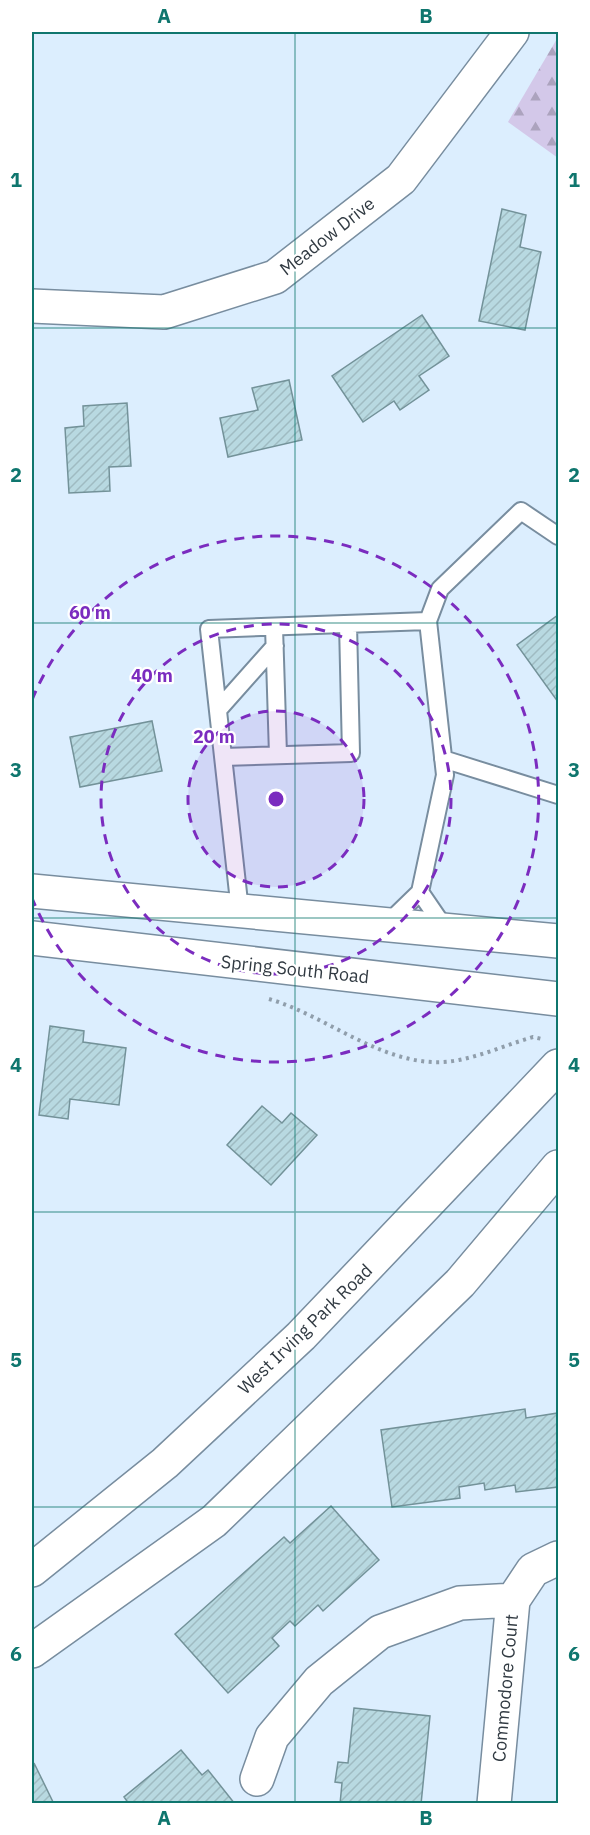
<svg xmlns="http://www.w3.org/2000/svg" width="590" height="1835" viewBox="0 0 590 1835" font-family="'IBM Plex Sans',sans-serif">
<defs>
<pattern id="forest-firs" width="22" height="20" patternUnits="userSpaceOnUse" patternTransform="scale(1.5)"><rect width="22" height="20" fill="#d3c8e9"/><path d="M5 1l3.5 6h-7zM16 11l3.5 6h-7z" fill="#aca3be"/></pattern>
<pattern id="building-hatch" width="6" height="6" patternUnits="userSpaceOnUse" patternTransform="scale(1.5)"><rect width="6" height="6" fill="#b8d9e1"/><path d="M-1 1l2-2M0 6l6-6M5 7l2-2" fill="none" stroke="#9fbbc2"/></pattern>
</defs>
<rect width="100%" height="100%" fill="#dceefe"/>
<path fill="url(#forest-firs)" d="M 558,37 L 558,158 L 508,122 Z"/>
<path fill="url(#building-hatch)" stroke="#739299" stroke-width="1.5" d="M 502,209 L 526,215 L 520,247 L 541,252 L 525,330 L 479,321 Z
M 422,315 L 449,356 L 419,376 L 429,390 L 400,410 L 394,401 L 363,422 L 332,376 Z
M 289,380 L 302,440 L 228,457 L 220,418 L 258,410 L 252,388 Z
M 127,403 L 131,466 L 109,467 L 110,491 L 69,493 L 65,428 L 84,426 L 83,406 Z
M 558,615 L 558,702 L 517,645 Z
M 152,721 L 162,771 L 80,787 L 70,737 Z
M 50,1026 L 84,1031 L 83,1042 L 126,1048 L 119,1105 L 70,1099 L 68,1119 L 39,1115 Z
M 262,1106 L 282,1123 L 291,1113 L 317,1135 L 271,1185 L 227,1145 Z
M 525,1409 L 526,1418 L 558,1413 L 558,1487 L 516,1492 L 515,1485 L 485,1490 L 484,1483 L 459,1487 L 460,1498 L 392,1507 L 381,1430 Z
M 331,1506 L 379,1560 L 323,1611 L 318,1605 L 295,1626 L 290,1621 L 272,1638 L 279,1646 L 228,1693 L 175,1634 L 284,1537 L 290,1543 Z
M 354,1708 L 430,1716 L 421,1804 L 340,1804 L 342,1783 L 335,1782 L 338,1762 L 348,1763 Z
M 181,1750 L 202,1775 L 208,1770 L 235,1804 L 129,1804 L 124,1797 Z
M 34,1763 L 54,1804 L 32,1804 Z"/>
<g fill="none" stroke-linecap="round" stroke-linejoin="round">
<g stroke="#788d9f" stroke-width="20">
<path id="lane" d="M 274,627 L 278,755
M 218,710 L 275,646
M 223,757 L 351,753 L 348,624
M 443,759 L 558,795
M 420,892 L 446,930
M 240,911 L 209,629 L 428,621 L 440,589 L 521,511 L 558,536
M 387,924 L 420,892 L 445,775 L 428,621"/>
</g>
<g stroke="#788d9f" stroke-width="36">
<path id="street" d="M 32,306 L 164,312 L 275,277 L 401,179 L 512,32
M 257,1779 L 272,1737 L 319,1681 L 380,1632 L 460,1603 L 513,1600
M 494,1804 L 513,1600 L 533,1570 L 558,1558"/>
</g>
<g stroke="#788d9f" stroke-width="36">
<path id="secondary" d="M 32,891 L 558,941
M 32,938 L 558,999
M 32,1570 L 165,1463 L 301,1336 L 558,1066
M 32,1651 L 214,1521 L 460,1283 L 558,1167"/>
</g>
<path stroke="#909eab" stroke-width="4" stroke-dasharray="3 4.5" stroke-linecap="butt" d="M 269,999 C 331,1017 391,1074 459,1060 C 484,1055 509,1044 533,1037 L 542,1039"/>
<use href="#lane" stroke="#fff" stroke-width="16"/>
<use href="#street" stroke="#fff" stroke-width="33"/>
<use href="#secondary" stroke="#fff" stroke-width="33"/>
</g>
<path fill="none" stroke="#0f766e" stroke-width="1.5" stroke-opacity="0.55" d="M 295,32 L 295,1804M 32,328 L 558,328M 32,623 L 558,623M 32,918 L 558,918M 32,1212 L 558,1212M 32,1507 L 558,1507"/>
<circle cx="276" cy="799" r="88" fill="#7b2cbf" fill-opacity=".12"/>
<g fill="none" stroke="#7b2cbf" stroke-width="3" stroke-dasharray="10 8">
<circle cx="276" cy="799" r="88"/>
<circle cx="276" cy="799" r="175"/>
<path d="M32 700A263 263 0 1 1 32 898"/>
</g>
<g text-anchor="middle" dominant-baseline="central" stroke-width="4.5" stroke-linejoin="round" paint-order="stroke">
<g font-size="18" fill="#313a42" stroke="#fff">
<text transform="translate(327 236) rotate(-38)">Meadow Drive</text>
<text transform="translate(295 969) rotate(6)">Spring South Road</text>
<text transform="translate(305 1329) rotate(-44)">West Irving Park Road</text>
<text transform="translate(505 1688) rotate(-85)">Commodore Court</text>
</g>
</g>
<circle cx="276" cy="799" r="9" fill="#7b2cbf" stroke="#fff" stroke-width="3"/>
<g font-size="18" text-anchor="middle" font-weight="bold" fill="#7b2cbf" stroke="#fff" stroke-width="4.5" stroke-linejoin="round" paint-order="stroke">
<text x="90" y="619">60 m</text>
<text x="152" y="682">40 m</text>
<text x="214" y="743">20 m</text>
</g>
<rect width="590" height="1835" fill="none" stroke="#ffffff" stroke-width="66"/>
<rect x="33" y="33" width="524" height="1769" fill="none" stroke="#0f766e" stroke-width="2"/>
<g font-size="20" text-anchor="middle" font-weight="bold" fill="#0f766e">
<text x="164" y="23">A</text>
<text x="426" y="23">B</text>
<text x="16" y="187">1</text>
<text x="574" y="187">1</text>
<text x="16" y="482">2</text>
<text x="574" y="482">2</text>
<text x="16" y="777">3</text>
<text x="574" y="777">3</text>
<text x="16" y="1072">4</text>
<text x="574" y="1072">4</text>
<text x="16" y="1367">5</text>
<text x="574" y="1367">5</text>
<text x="16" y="1661">6</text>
<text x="574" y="1661">6</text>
<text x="164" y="1825">A</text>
<text x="426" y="1825">B</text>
</g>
</svg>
